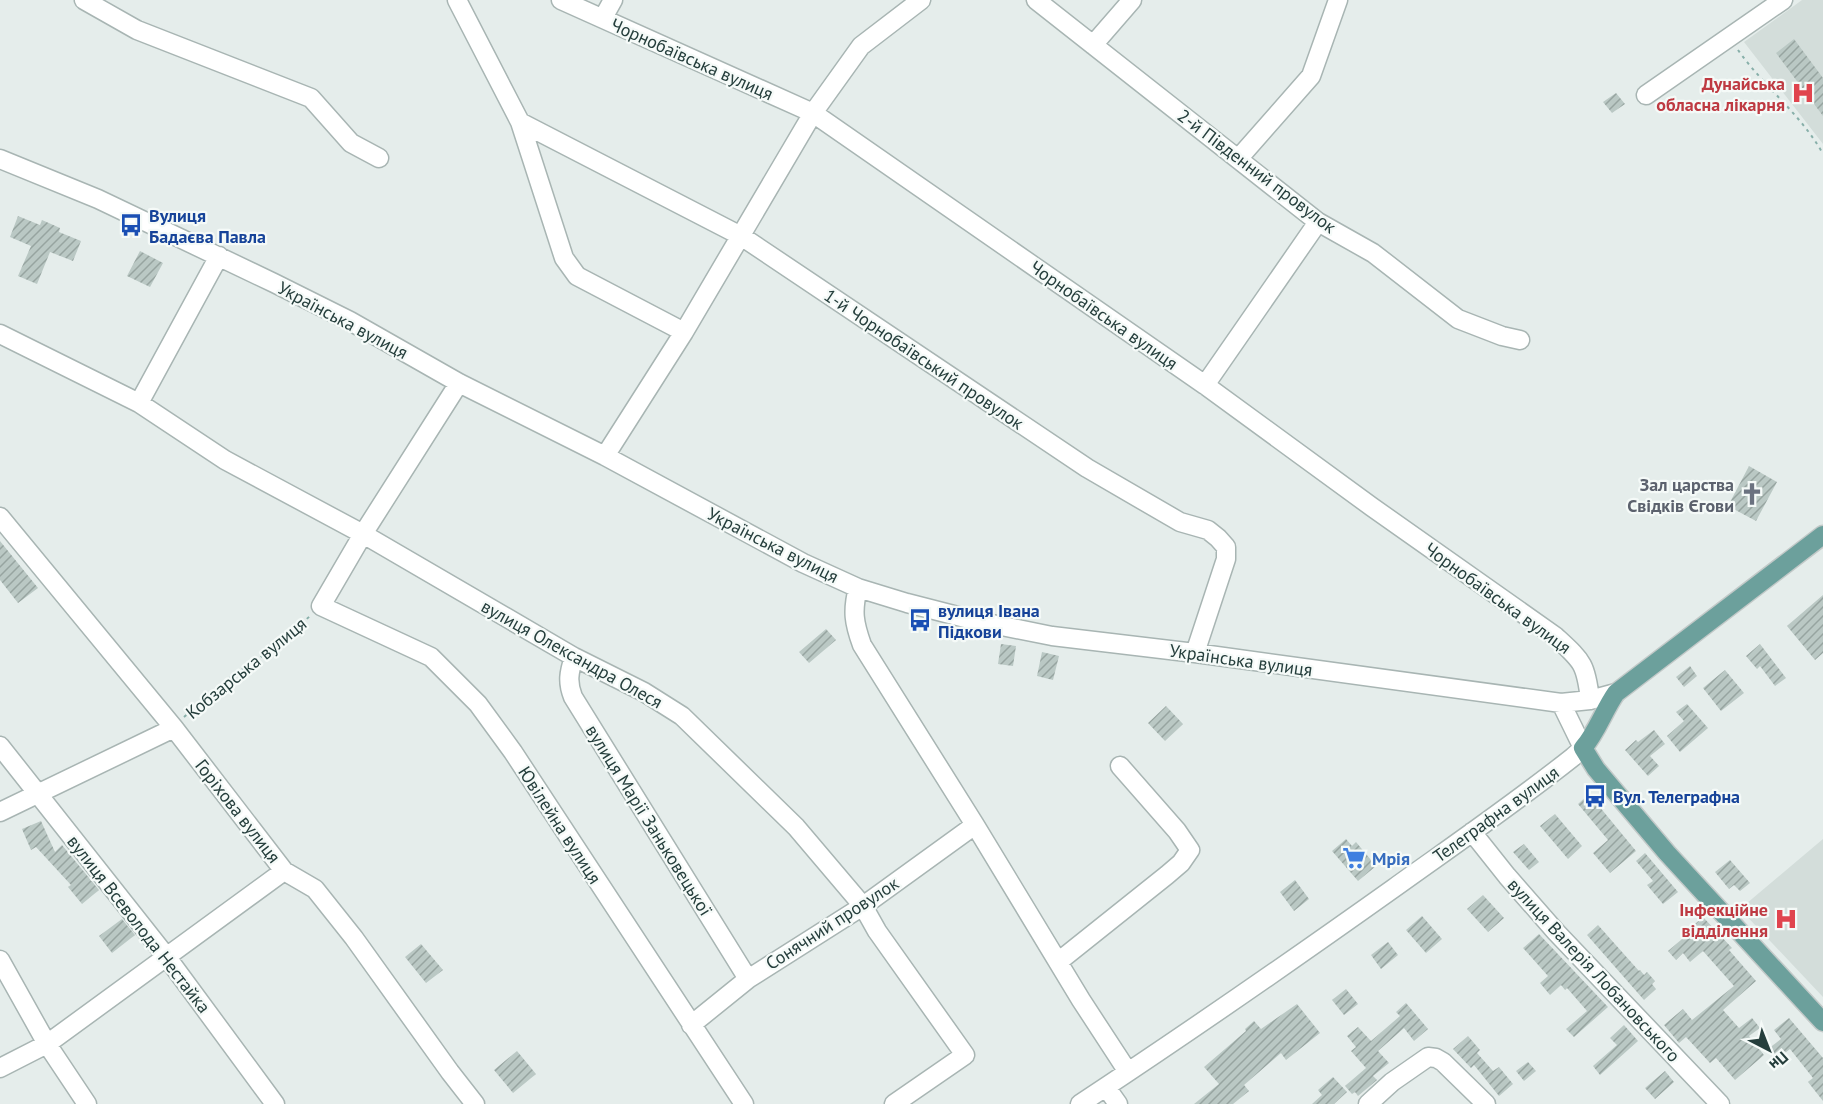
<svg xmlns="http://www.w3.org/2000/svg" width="1823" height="1104" viewBox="0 0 1823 1104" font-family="'PT Sans',sans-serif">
<defs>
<pattern id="building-hatch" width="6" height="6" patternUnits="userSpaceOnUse" patternTransform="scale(1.5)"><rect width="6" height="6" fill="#bac8c4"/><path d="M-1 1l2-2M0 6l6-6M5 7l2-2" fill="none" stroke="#97a4a0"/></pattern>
</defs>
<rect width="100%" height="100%" fill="#e5edeb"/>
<path fill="#d3ddda" d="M 1802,0 L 1823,0 L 1823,144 L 1744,42 Z
M 1823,839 L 1823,997 L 1740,909 Z"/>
<path fill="url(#building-hatch)" d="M 1794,39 L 1823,78 L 1823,116 L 1776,53 Z
M 1616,93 L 1625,104 L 1612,113 L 1603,102 Z
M 18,216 L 40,225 L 42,220 L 60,228 L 59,232 L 81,241 L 73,261 L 50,252 L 37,284 L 18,276 L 31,246 L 10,237 Z
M 140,251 L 163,263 L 150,287 L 127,276 Z
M 1749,466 L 1777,482 L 1756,521 L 1728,506 Z
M 0,541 L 38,588 L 18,603 L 0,580 Z
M 1823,595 L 1823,653 L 1815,660 L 1787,626 Z
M 826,629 L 836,640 L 809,663 L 799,652 Z
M 1001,644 L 1016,646 L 1013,666 L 998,664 Z
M 1760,644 L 1786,678 L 1775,686 L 1760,666 L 1757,669 L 1746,656 Z
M 1042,652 L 1059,656 L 1053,680 L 1037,676 Z
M 1690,666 L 1697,676 L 1684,687 L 1676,677 Z
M 1725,670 L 1744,693 L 1721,711 L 1703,688 Z
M 1687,704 L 1708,728 L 1680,752 L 1667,736 L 1684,721 L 1676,712 Z
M 1166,706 L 1183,724 L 1165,741 L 1148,723 Z
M 1654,730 L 1665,744 L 1650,756 L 1659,766 L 1648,776 L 1625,750 L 1636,740 L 1638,742 Z
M 1589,794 L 1636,851 L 1610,873 L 1593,853 L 1608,840 L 1578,804 Z
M 1555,814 L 1582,846 L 1568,859 L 1540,826 Z
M 41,821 L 55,852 L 62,845 L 99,890 L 82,904 L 68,887 L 71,885 L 36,847 L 31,850 L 22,829 Z
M 1346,839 L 1352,846 L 1356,842 L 1376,866 L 1358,881 L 1332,851 Z
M 1524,844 L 1539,862 L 1529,870 L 1513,852 Z
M 1645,853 L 1678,892 L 1663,904 L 1647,885 L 1653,881 L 1636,861 Z
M 1730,860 L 1750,883 L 1740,891 L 1734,885 L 1729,889 L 1715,872 Z
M 1295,880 L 1309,899 L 1294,911 L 1280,892 Z
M 1483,895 L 1504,918 L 1488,932 L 1467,909 Z
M 1422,916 L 1442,939 L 1426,953 L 1406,930 Z
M 1703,917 L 1732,948 L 1729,950 L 1756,981 L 1723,1010 L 1739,1028 L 1752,1018 L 1760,1028 L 1749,1036 L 1764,1055 L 1735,1080 L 1716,1058 L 1710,1063 L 1686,1037 L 1679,1043 L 1664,1025 L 1683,1009 L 1692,1020 L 1734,986 L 1703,951 L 1690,962 L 1683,953 L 1676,960 L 1668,951 L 1688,934 L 1686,932 Z
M 122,919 L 135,935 L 112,953 L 99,936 Z
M 1598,925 L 1639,971 L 1640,970 L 1644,975 L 1647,972 L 1655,981 L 1652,984 L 1656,989 L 1644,1000 L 1587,935 Z
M 1539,934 L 1608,1007 L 1574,1037 L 1566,1029 L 1587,1011 L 1567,988 L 1565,990 L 1561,985 L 1550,995 L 1540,983 L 1548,976 L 1523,948 Z
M 1388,942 L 1398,955 L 1381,969 L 1371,955 Z
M 421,944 L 443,970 L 426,983 L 405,957 Z
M 1346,989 L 1358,1004 L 1344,1015 L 1332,1000 Z
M 1406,1003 L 1428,1029 L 1414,1041 L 1404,1028 L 1378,1051 L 1389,1063 L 1373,1076 L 1377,1080 L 1358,1096 L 1355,1092 L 1352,1094 L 1345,1086 L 1366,1068 L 1351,1051 L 1356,1047 L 1347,1036 L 1358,1027 L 1371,1041 L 1400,1016 L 1396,1012 Z
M 1297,1004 L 1320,1033 L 1286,1060 L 1281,1053 L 1244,1085 L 1249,1091 L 1233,1104 L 1194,1104 L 1219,1084 L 1204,1067 L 1246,1031 L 1245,1029 L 1254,1021 L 1261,1029 Z
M 1789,1018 L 1823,1058 L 1823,1101 L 1808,1082 L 1813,1078 L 1790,1049 L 1776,1060 L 1767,1050 L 1781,1039 L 1774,1030 Z
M 1624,1025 L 1638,1041 L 1600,1075 L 1593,1066 L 1617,1045 L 1610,1038 Z
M 1468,1036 L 1480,1050 L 1477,1053 L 1493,1071 L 1499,1067 L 1513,1084 L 1499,1096 L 1474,1065 L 1471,1068 L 1453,1049 Z
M 517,1051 L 536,1074 L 513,1093 L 494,1070 Z
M 1528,1062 L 1536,1071 L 1524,1081 L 1516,1071 Z
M 1665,1071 L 1674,1082 L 1655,1099 L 1645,1088 Z
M 1333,1077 L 1347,1092 L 1334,1104 L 1312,1104 L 1322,1095 L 1318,1090 Z"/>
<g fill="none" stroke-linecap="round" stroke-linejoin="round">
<g stroke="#a8b5b3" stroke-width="21">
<path id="minor" d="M 84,0 L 137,30 L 311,98 L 351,143 L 379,158
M 457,0 L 520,122 L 564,258 L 577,276 L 684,332
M 561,0 L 813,113 L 1205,385 L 1372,507 L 1555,636 C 1582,661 1586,663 1590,700
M 1036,0 L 1318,222 L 1373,253 L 1458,319 L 1502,336 L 1520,340
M 603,18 L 613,0
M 1093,45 L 1132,0
M 1646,95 L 1783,0
M 520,122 L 741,236 L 1087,468 L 1180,522 L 1208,530 L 1218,538 L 1226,547 L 1226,559 L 1195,653
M 0,159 L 98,199 L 274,283 L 350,321 L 459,383 L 605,456 L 803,563 L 858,588 L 907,603 L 977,621 L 1052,636 L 1195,653 L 1561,703 L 1590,700 L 1616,693
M 1238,159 L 1311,76 L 1338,0
M 0,334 L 139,403 L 225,460 L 363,534 L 574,657 L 644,692 L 682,716 L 796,827 L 863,906 L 877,931 L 965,1055 L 894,1104
M 459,383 L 363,534 L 321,606 L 431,657 L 478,704 L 513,752 L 744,1104
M 1205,385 L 1318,222
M 139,403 L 219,256
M 605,456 L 684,332 L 813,113 L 861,46 L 921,0
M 0,517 L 174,728 L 284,871 L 315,889 L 354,938 L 450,1072 L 475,1104
M 858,588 C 852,611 854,623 862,645 L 975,825 L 1081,1000 L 1128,1072
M 574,657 C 569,672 567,682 573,697 L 748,979
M 0,746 L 166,956 L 275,1104
M 0,812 L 174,728
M 1472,832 L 1507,876 L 1556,932 L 1720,1104
M 0,960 L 47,1044 L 87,1104
M 1058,962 L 1167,875 L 1181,863 L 1190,850 L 1177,831 L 1120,766
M 691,1025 L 748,979 L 863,906 L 975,825
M 0,1068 L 47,1044 L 284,871
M 1106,1087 L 1118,1104
M 1080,1104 C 1186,1034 1290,962 1394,888 C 1454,845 1515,803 1573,757 L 1583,748 L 1561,703
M 1368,1104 L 1392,1082 L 1428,1057 L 1436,1058 L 1443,1062 L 1486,1104"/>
</g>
<g stroke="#c2c9c8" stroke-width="21">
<path id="major" d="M 1823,535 L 1616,693 C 1604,710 1597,732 1583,748 L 1596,769 L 1667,853 L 1823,1022"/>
</g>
<path stroke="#87afa9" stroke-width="2" stroke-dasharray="3 4.5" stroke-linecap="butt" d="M 1738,50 C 1764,87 1801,114 1823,154
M 184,717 L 231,677 L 277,646 L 310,616"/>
<use href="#minor" stroke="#fff" stroke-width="18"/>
<use href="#major" stroke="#6ca09c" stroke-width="18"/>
</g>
<defs>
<g id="hospital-bare" transform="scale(1.8)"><path d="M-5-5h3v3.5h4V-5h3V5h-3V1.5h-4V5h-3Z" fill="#e0444e" stroke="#f5faf8" stroke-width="2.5" paint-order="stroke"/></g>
<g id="bus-bare" transform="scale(1.8)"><path d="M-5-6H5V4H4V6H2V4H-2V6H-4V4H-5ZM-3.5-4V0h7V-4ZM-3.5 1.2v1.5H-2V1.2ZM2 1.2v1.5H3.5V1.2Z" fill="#1a4fb4" stroke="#f5faf8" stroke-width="2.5" paint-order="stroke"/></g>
<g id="church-bare" transform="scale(1.8)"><path d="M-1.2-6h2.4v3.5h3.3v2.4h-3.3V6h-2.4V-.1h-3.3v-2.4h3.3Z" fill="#6b7280" stroke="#f5faf8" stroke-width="2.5" paint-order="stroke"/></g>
<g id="supermarket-bare" transform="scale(1.8)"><path d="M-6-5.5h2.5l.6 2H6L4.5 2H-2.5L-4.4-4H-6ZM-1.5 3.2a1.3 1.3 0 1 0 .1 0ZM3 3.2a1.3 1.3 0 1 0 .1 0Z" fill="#3f7fe0" stroke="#f5faf8" stroke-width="2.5" paint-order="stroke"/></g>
</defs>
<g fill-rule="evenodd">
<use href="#hospital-bare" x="1803" y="93"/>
<use href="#bus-bare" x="131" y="225"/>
<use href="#church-bare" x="1752" y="494"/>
<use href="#bus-bare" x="920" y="620"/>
<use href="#bus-bare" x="1595" y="796"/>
<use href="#supermarket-bare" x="1354" y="858"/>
<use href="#hospital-bare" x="1786" y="919"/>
</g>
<g text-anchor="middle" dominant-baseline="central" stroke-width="4.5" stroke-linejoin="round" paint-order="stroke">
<g font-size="18" fill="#253e3c" stroke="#f5faf8">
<text transform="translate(692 59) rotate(24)">Чорнобаївська вулиця</text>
<text transform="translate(1257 171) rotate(37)">2-й Південний провулок</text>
<text transform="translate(1104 315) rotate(35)">Чорнобаївська вулиця</text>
<text transform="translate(343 320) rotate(28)">Українська вулиця</text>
<text transform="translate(924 359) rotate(34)">1-й Чорнобаївський провулок</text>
<text transform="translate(773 545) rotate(27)">Українська вулиця</text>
<text transform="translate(1498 598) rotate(36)">Чорнобаївська вулиця</text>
<text transform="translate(572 654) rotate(29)">вулиця Олександра Олеся</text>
<text transform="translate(1241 660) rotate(8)">Українська вулиця</text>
<text transform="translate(246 668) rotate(-39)">Кобзарська вулиця</text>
<text transform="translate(238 811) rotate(52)">Горіхова вулиця</text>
<text transform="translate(1496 814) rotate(-36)">Телеграфна вулиця</text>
<text transform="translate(649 820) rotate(58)">вулиця Марії Заньковецької</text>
<text transform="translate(560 825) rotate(57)">Ювілейна вулиця</text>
<text transform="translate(832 923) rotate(-33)">Сонячний провулок</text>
<text transform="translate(139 924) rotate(52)">вулиця Всеволода Нестайка</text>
<text transform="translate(1594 970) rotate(47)">вулиця Валерія Лобановського</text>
</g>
<g font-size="18" font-weight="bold" fill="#be3a42" stroke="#f5faf8" text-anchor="end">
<text x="1785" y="83">Дунайська<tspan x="1785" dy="21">обласна лікарня</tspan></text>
<text x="1768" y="909">Інфекційне<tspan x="1768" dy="21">відділення</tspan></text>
</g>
<g font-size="18" font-weight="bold" fill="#164399" stroke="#f5faf8" text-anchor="start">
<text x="149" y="215">Вулиця<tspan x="149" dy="21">Бадаєва Павла</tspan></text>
<text x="938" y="610">вулиця Івана<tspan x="938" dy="21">Підкови</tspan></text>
<text x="1613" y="796">Вул. Телеграфна</text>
</g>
<g font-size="18" font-weight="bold" fill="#5b616d" stroke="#f5faf8" text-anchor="end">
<text x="1734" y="484">Зал царства<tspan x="1734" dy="21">Свідків Єгови</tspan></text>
</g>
<g font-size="18" font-weight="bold" fill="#366cbe" stroke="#f5faf8" text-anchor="start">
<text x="1372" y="858">Мрія</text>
</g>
</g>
<g transform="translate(1769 1050) rotate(138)" stroke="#f5faf8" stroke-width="4.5" paint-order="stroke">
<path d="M0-4.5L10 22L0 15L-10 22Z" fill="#253e3c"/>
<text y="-9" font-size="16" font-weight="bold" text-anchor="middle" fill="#253e3c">Пн</text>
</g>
</svg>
